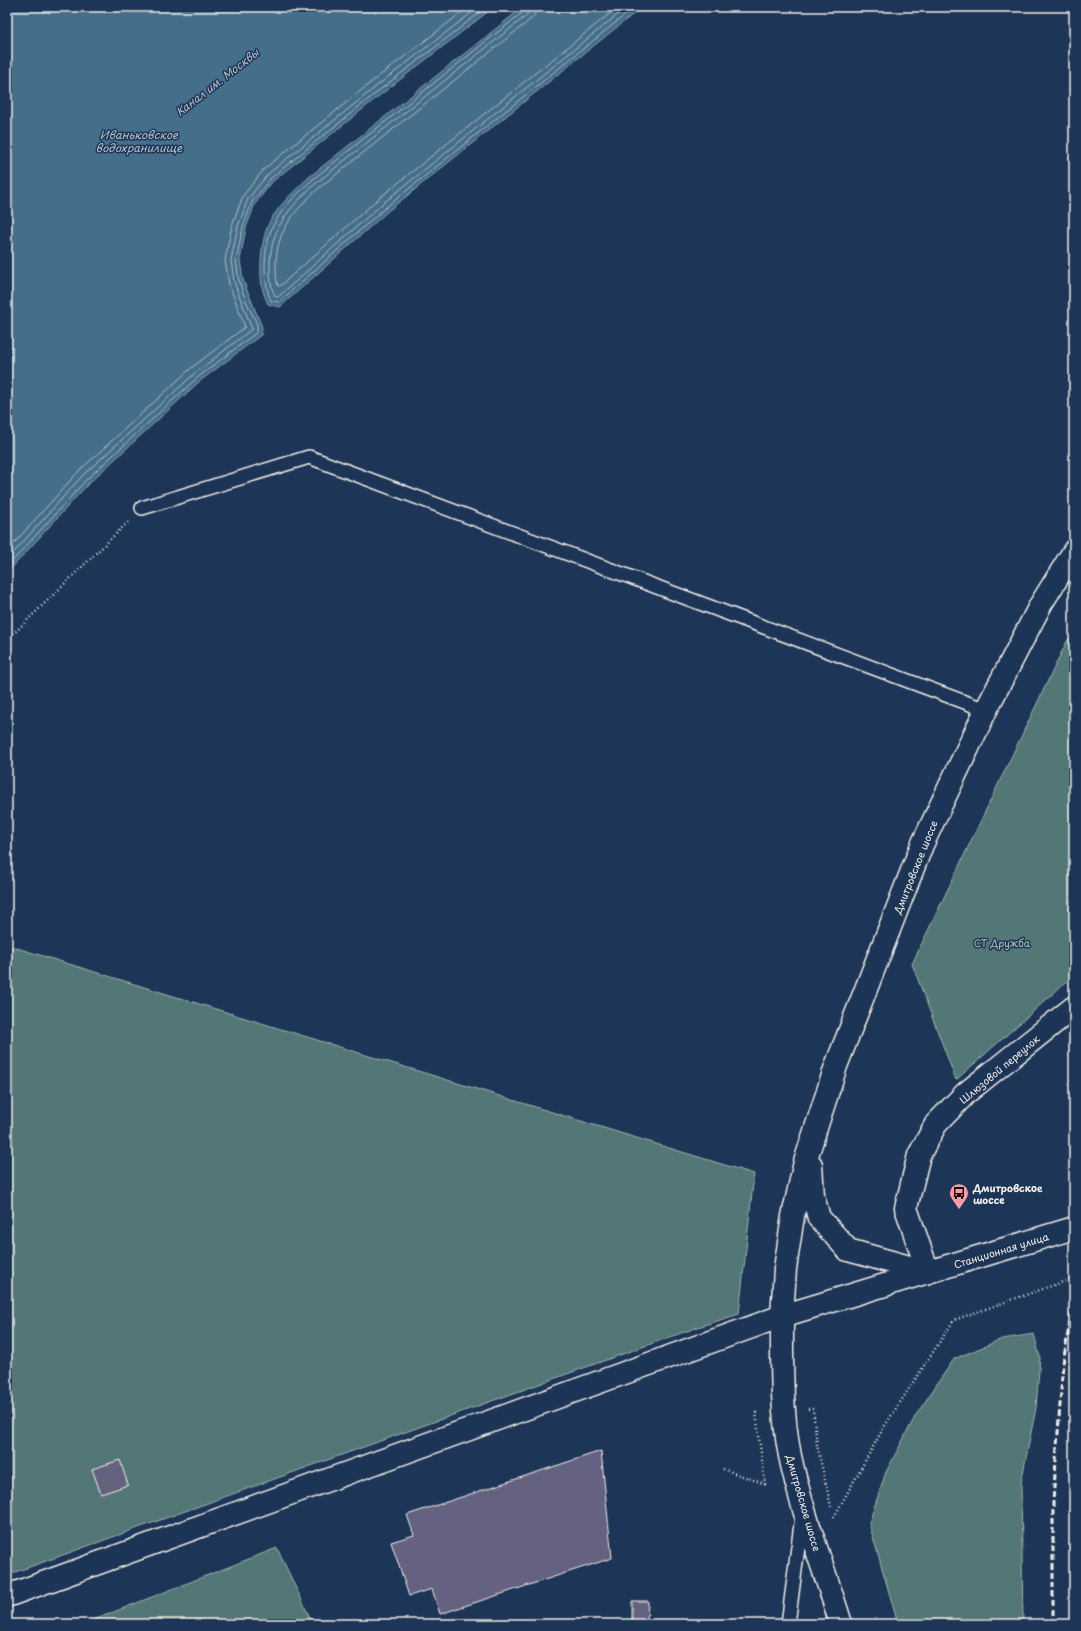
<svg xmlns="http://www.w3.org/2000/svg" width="1081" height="1631" viewBox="0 0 1081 1631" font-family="'Playpen Sans',sans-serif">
<rect width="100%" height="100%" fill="#1d3557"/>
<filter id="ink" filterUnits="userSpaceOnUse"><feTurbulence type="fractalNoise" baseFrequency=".025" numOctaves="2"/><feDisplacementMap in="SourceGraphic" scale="8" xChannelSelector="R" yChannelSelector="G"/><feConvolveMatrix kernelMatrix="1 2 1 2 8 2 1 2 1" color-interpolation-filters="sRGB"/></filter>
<g filter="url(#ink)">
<path fill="#527676" stroke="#a3b4af" d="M 1074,634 L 1074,975 L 956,1080 L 912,964 L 1067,641 Z
M 7,945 L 754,1174 L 739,1314 L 698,1327 L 7,1575 Z
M 1034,1334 L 1040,1357 L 1036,1408 L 1021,1483 L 1023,1624 L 898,1624 L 869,1523 L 886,1472 L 916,1415 L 954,1359 L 1002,1339 Z
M 277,1548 L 313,1624 L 83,1624 Z"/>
<path fill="#446e8b" stroke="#8aa2b0" d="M 7,7 L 494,7 L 384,92 L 273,181 L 255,204 L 246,228 L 240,260 L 243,280 L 262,327 L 261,335 L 200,381 L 89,483 L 7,573 Z
M 523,7 L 642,7 L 388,211 L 280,307 L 268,304 C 266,299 263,293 262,287 C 259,269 261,237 270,221 C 280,204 295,190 309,177 Z"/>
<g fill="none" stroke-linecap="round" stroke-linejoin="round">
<path stroke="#aebdc3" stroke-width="1" d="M 525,7 L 523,12 L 312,180 C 298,193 284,206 275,222 C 263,242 262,280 271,301 L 279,302 L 385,208 L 635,7
M 530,7 L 529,11 L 526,16 L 315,184 C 288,209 269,230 270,269 C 270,279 271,287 275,296 L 278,297 L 382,204 L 627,7
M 536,7 L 535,14 L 530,20 L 319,188 C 294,211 275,232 276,268 C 276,274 276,281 278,286 L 280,286 L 378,199 L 618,7
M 7,551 L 78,472 L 190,369 L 245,327 L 229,284 L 225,260 L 232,225 L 243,196 L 264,169 L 374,80 L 469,7
M 7,560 L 82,476 L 194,374 L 252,329 L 234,282 L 231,260 L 238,226 L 248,199 L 268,174 L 378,85 L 479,7
M 7,567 L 86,480 L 197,378 L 257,332 L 257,324 L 245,299 L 239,281 L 236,260 L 243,227 L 252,202 L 271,178 L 381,89 L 487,7"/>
</g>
<path fill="#656281" stroke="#f4f1e8" d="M 601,1451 L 612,1558 L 440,1614 L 432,1589 L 409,1596 L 391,1542 L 414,1535 L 407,1515 Z
M 120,1460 L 128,1485 L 101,1494 L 92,1469 Z
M 632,1601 L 648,1601 L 647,1624 L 632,1624 Z"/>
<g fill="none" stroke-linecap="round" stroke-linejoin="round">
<g stroke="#f4f1e8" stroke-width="16">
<path id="service" d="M 142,508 L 309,457 L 986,710
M 788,1624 L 802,1516"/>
</g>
<g stroke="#f4f1e8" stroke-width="25">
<path id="minor" d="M 928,1272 L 906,1208 L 919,1155 L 936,1124 L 966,1093 L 1074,1007
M 7,1596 L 782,1316"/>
</g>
<g stroke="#f4f1e8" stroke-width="25">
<path id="tertiary" d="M 811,1165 L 813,1196 L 819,1218 L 848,1250 L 928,1272
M 782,1316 L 785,1269 L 793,1216 L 805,1162 L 836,1066 L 922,845 L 986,710 L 1041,604 L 1074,551"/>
</g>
<g stroke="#f4f1e8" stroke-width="25">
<path id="secondary" d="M 841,1624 C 824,1568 802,1513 790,1456 C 781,1412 782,1361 782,1316 L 1074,1228"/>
</g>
<path stroke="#f4f1e8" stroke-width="2.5" stroke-dasharray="1 3" stroke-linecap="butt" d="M 7,640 L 128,522
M 808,1409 L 813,1409 L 817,1445 L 831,1507
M 723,1469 L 765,1484 L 756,1413 L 759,1412
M 834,1517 L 884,1427 L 954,1320 L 1074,1278"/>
<use href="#service" stroke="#1d3557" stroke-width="13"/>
<use href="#minor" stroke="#1d3557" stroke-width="22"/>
<use href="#tertiary" stroke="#1d3557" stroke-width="22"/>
<use href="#secondary" stroke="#1d3557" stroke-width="22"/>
<path stroke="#f4f1e8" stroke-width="3" stroke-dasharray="6 3" stroke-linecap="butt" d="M 1053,1624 L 1053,1502 L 1063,1363 L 1074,1297"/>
</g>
</g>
<defs>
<g id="bus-pin" transform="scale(1)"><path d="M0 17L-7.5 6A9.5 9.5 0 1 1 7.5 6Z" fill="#ff9aa2" stroke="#1d3557"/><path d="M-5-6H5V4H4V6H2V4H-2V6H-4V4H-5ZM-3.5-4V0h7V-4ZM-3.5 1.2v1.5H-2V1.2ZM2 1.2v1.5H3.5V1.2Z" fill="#111"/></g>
</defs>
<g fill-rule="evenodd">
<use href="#bus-pin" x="959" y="1193"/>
</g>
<g text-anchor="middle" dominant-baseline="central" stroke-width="3" stroke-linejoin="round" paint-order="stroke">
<g font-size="10" fill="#f4f1e8" stroke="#1d3557">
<text transform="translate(915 867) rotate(-68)">Дмитровское шоссе</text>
<text transform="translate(999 1069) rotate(-40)">Шлюзовой переулок</text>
<text transform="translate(1001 1250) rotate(-17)">Станционная улица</text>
<text transform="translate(804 1503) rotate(74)">Дмитровское шоссе</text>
</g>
<g font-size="10" fill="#b3c0ba" stroke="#1d3557">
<text x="1002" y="942">СТ Дружба</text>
</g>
<g font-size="10" font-weight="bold" fill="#f4f1e8" stroke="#1d3557" text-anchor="start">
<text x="973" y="1187">Дмитровское<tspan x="973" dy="12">шоссе</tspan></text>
</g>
<g font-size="11" font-style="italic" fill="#b6c3c7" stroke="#1d3557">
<text transform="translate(217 82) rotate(-38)">Канал им. Москвы</text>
<text x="139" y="134">Иваньковское<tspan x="139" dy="13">водохранилище</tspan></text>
</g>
</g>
<rect width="1081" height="1631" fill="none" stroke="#1d3557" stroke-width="24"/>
<rect x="12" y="12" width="1057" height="1607" fill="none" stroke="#f4f1e8" stroke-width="1.5" filter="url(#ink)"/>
</svg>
